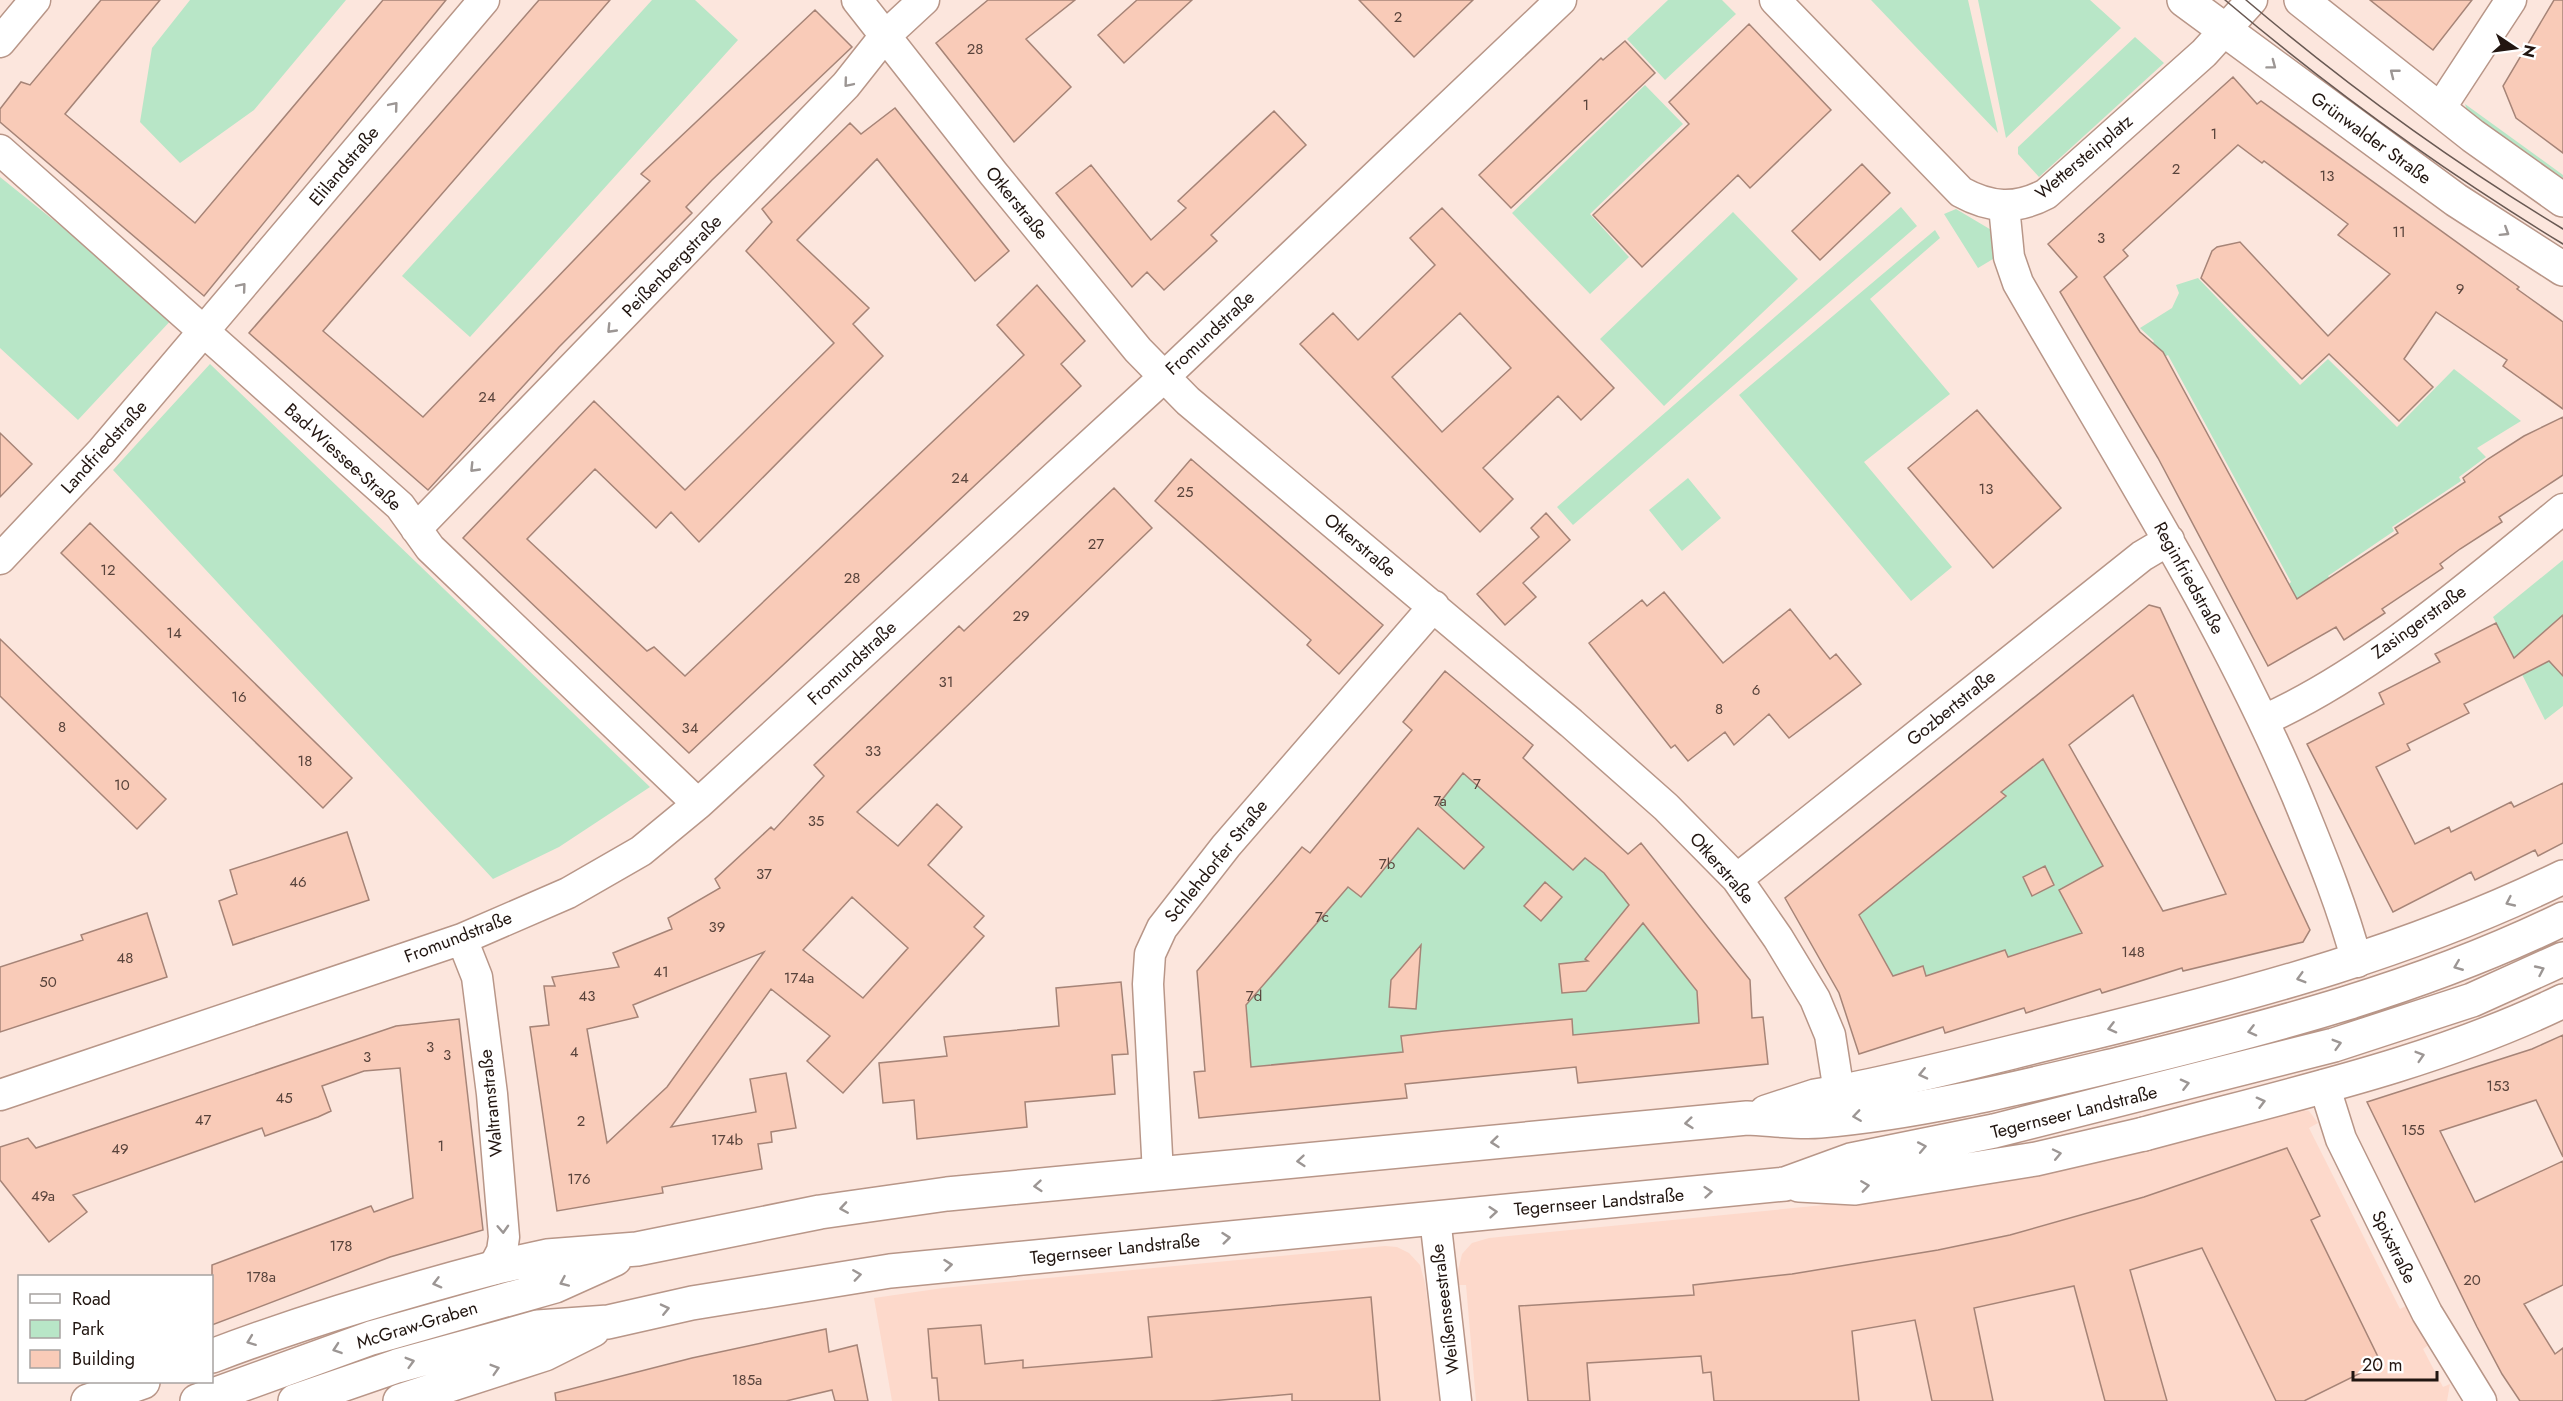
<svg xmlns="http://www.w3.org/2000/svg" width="2563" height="1401" viewBox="0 0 2563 1401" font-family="Jost,sans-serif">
<rect width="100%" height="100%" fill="#fce6dd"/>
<path fill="#fdd9cb" d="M 2292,1108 L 2309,1111 L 2318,1123 L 2309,1128 L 2400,1309 L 2410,1304 L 2430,1344 L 2423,1349 L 2443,1387 L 2450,1384 L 2447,1401 L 1476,1401 L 1466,1285 L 1458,1285 L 1458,1271 L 1462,1254 L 1472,1243 L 1489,1238 L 1855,1202 Z
M 1385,1246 L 1397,1247 L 1409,1253 L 1420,1265 L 1425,1283 L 1441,1401 L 892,1401 L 874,1298 L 943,1288 Z"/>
<path fill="#b8e6c7" d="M 190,0 L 346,0 L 254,110 L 180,163 L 140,122 L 152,48 Z
M 652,0 L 695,0 L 738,40 L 470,337 L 402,276 Z
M 1668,0 L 1722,0 L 1736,14 L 1665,80 L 1627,39 Z
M 1871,0 L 1968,0 L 1998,133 Z
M 1978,0 L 2090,0 L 2121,28 L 2006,138 Z
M 2135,37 L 2164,63 L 2039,177 L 2018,154 L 2018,147 Z
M 1645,85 L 1683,124 L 1590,214 L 1629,257 L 1590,294 L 1512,213 Z
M 2465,104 L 2563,175 L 2563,188 L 2468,114 Z
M 0,177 L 174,317 L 78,420 L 0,348 Z
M 1901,207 L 1917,226 L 1573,525 L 1557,507 Z
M 1956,209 L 1993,231 L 1998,256 L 1978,268 L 1944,214 Z
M 1733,212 L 1798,279 L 1664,406 L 1600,339 Z
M 1935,230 L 1940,238 L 1870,299 L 1950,394 L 1864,462 L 1952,567 L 1911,601 L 1739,395 Z
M 2198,278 L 2300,385 L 2328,359 L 2397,427 L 2454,369 L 2521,421 L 2477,448 L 2486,457 L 2459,477 L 2461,481 L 2392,527 L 2394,531 L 2328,576 L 2331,580 L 2297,606 L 2287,586 L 2291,582 L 2168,355 L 2159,360 L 2151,346 L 2154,341 L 2140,328 L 2172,308 L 2179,293 L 2176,285 Z
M 210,364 L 650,787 L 559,847 L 493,879 L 113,470 Z
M 1688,478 L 1721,518 L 1682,551 L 1649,510 Z
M 2563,560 L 2563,706 L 2545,720 L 2493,617 Z
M 2043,759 L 2134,920 L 2082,933 L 2010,956 L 2007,957 L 2005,950 L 1926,976 L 1923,966 L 1893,976 L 1857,910 L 1884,895 L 2005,797 L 2001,792 Z
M 1464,773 L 1574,869 L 1585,858 L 1604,873 L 1702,998 L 1699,1023 L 1573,1035 L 1572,1019 L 1401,1036 L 1403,1052 L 1251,1067 L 1246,1005 L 1348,887 L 1361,897 Z"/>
<path fill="#f9cbb8" stroke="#a68477" stroke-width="1.5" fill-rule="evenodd" d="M 101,0 L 160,0 L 65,114 L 195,223 L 383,0 L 446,0 L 204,296 L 0,122 L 0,109 L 21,82 L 30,85 Z
M 539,0 L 610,0 L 323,331 L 423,417 L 650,181 L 641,174 L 815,10 L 852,47 L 712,180 L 686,207 L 692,213 L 559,347 L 428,490 L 249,333 Z
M 988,0 L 1075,0 L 1026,39 L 1071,87 L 1014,142 L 936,43 Z
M 1137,0 L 1192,0 L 1124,63 L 1098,35 Z
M 1359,0 L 1473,0 L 1414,57 Z
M 2370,0 L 2472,0 L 2433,50 Z
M 2554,0 L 2563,0 L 2563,153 L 2516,118 L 2503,86 Z
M 1749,24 L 1831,110 L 1750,188 L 1738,175 L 1642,267 L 1593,215 L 1689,124 L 1669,102 Z
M 1625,41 L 1655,73 L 1511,208 L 1479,175 L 1601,58 L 1603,60 Z
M 2233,77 L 2257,104 L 2261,101 L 2519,287 L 2517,289 L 2563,322 L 2563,409 L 2503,366 L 2507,360 L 2436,312 L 2404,359 L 2433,387 L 2399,421 L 2329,354 L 2302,379 L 2201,278 L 2212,251 L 2217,247 L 2240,242 L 2328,336 L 2390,274 L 2338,235 L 2348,224 L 2264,161 L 2262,163 L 2238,145 L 2123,250 L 2128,256 L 2104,277 L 2140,332 L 2163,352 L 2297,599 L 2398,533 L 2395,528 L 2465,482 L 2463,478 L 2488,459 L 2524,436 L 2563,417 L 2563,475 L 2499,517 L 2502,522 L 2460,549 L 2440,564 L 2443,568 L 2382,609 L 2385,613 L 2344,640 L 2336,627 L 2268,666 L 2158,458 L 2060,292 L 2077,277 L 2048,244 Z
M 895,108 L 1009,251 L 975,281 L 877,159 L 797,240 L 869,308 L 853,324 L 883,356 L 699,542 L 671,512 L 656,528 L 595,469 L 527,539 L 647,651 L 654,647 L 685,676 L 1024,355 L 997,325 L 1037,285 L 1085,341 L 1061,364 L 1081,386 L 689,753 L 463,538 L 594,401 L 685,490 L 736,440 L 834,343 L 746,251 L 772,222 L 762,209 L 850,123 L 861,134 Z
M 1274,111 L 1306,145 L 1211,235 L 1217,241 L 1164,290 L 1147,272 L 1132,287 L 1056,193 L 1091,165 L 1151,240 L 1186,208 L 1178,201 Z
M 1862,164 L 1890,193 L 1820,260 L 1792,231 Z
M 1442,208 L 1614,388 L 1581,420 L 1558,396 L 1483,468 L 1513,499 L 1480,532 L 1300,344 L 1333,313 L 1358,340 L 1435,265 L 1410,238 ZM 1460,313 L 1511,368 L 1442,432 L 1392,377 Z
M 1977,410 L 2061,508 L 1993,568 L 1908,468 Z
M 0,433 L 32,464 L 0,497 Z
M 1191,459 L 1383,625 L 1339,674 L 1307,645 L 1311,640 L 1155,501 Z
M 1114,488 L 1152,528 L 857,812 L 898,846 L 937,804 L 962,827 L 928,865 L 984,916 L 974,927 L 984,936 L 843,1093 L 807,1061 L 830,1036 L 771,989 L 671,1127 L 756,1112 L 750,1079 L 786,1073 L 796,1128 L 771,1132 L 772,1142 L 758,1144 L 762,1169 L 662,1187 L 663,1193 L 557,1211 L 530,1027 L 549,1025 L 544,986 L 555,986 L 552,977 L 619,967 L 613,953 L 672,929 L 668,918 L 720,888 L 715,879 L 771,827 L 774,830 L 824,776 L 814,765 L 959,626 L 964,631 ZM 852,897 L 908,948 L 863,998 L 803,950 ZM 764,952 L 667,1087 L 607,1143 L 587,1029 L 638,1017 L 633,1005 Z
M 1546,513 L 1570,540 L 1523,583 L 1536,597 L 1505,625 L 1477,594 L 1539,537 L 1531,528 Z
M 90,523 L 352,778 L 323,808 L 61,553 Z
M 1664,592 L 1723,663 L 1790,609 L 1830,659 L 1836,654 L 1861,684 L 1789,738 L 1769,714 L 1734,745 L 1725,732 L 1688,761 L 1675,745 L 1671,748 L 1589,643 L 1642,600 L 1647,606 Z
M 2149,605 L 2160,608 L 2310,930 L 2303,942 L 2183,971 L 2182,968 L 2102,993 L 2100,989 L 2026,1013 L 2024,1008 L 1945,1033 L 1943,1027 L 1859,1054 L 1839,993 L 1785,898 ZM 2133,695 L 2226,894 L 2163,911 L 2069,745 ZM 2043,759 L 2103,866 L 2059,890 L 2082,933 L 2008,957 L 2005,950 L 1926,976 L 1923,966 L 1893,976 L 1859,915 L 2006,796 L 2001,792 Z
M 2563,615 L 2563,676 L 2549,661 L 2464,704 L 2469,713 L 2407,744 L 2410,750 L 2376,767 L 2415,844 L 2449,827 L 2451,832 L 2511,802 L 2514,807 L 2563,783 L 2563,843 L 2538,856 L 2535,850 L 2475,880 L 2471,872 L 2393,912 L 2307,744 L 2384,704 L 2379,693 L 2440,662 L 2435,654 L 2496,623 L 2514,658 Z
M 0,639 L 166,799 L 137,829 L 0,696 Z
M 1445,671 L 1533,745 L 1523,758 L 1628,854 L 1641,843 L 1750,980 L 1752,1018 L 1763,1017 L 1768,1064 L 1578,1083 L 1576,1067 L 1536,1071 L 1405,1084 L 1407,1098 L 1199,1118 L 1194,1072 L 1205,1071 L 1197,971 L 1302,847 L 1310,853 L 1412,730 L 1403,722 ZM 1463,773 L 1573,870 L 1585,858 L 1604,873 L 1629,905 L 1585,959 L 1588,961 L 1559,964 L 1562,993 L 1586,991 L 1643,923 L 1697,991 L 1699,1023 L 1573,1035 L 1572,1019 L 1444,1031 L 1401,1036 L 1403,1052 L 1251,1067 L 1246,1005 L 1348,887 L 1361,897 L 1418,828 L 1464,869 L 1484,847 L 1438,805 Z
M 347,832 L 369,900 L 233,945 L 219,901 L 237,894 L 230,870 Z
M 2045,866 L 2054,885 L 2032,896 L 2023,877 Z
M 1545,882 L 1562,897 L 1541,921 L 1524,906 Z
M 147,913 L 167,977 L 0,1032 L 0,967 L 83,940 L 81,935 Z
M 1421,945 L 1416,1009 L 1389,1007 L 1391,980 Z
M 1121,982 L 1128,1054 L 1112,1055 L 1115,1094 L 1025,1102 L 1027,1127 L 917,1139 L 914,1100 L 883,1103 L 879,1063 L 947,1056 L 944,1037 L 1059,1026 L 1056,988 Z
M 459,1019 L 483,1230 L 390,1257 L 212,1325 L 212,1265 L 371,1206 L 374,1212 L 413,1198 L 400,1068 L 364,1071 L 322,1086 L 331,1111 L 318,1117 L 265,1136 L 262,1128 L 73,1195 L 87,1212 L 49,1242 L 0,1180 L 0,1147 L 28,1138 L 36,1148 L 396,1026 Z
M 2563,1035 L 2563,1157 L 2536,1100 L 2440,1131 L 2475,1202 L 2563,1161 L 2563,1285 L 2524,1304 L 2555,1354 L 2563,1348 L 2563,1401 L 2520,1401 L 2502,1374 L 2477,1327 L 2367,1102 L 2532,1049 Z
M 2287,1148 L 2320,1216 L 2311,1220 L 2381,1363 L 2304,1401 L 2276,1401 L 2202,1248 L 2130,1270 L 2167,1401 L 2105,1401 L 2074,1286 L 1974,1308 L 1993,1401 L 1932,1401 L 1915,1320 L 1852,1331 L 1859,1401 L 1714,1401 L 1711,1372 L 1703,1373 L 1701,1356 L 1587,1363 L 1590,1401 L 1528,1401 L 1519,1306 L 1694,1295 L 1693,1285 L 1792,1274 L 1938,1250 L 2010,1235 L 2144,1197 Z
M 1371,1297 L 1380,1401 L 1292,1401 L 1292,1394 L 1210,1401 L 939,1401 L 937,1378 L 932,1378 L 928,1329 L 981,1325 L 985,1364 L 1023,1360 L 1023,1368 L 1152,1357 L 1148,1317 Z
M 826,1329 L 829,1352 L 857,1345 L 868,1401 L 835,1401 L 832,1390 L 786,1401 L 556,1401 L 555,1393 L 692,1358 Z"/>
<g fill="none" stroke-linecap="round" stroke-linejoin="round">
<g stroke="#b89688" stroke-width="33">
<path id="minor" d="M 857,0 L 993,173 L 1138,350 L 1188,401 L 1571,723 L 1666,807 L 1737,879 L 1778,938 L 1815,999 L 1830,1035 L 1839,1092
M 1775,0 L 1961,192 C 1990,208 2016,210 2046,194 L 2204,53 L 2252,0
M 0,42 L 35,0
M 2439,110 L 2511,0
M 0,150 L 400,506 L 430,548 L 698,804
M 2004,206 L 2009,257 L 2018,283 C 2115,452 2221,616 2297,796 C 2319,850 2342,905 2357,962
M 416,529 L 846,85 L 884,37 L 924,0
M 0,559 L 102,451 L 484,0
M 2264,720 C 2370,673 2473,582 2563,509
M 1737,879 L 2142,556 L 2169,540
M 462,939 L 477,977 L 492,1094 L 504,1237 L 502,1251 L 493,1268
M 2324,1085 L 2341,1139 L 2427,1313 L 2481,1401
M 0,1095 L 462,939 L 568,893 L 641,851 L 698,804 L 1164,377 L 1561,0
M 1158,1174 L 1148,984 L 1150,954 L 1162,928 L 1226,846 L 1434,606
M 1435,1218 L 1456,1401"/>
</g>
<g stroke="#b89688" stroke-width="36">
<path id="secondary" d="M 2184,0 L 2456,200 L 2563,269
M 2301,0 L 2473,136 L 2563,200
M 1839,1092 C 1925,1075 2010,1052 2095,1032 C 2259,992 2411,951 2563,877
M 2144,1134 C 2284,1096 2431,1065 2563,1001"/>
</g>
<g stroke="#b89688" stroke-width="36">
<path id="primary" d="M 212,1356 C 304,1321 398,1293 493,1268
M 88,1401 L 143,1382"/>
</g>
<g stroke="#b89688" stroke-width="36">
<path id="trunk" d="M 1766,1112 L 1815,1096 L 1839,1092
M 1799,1185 L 1855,1188 L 2036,1159 L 2144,1134
M 493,1268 L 547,1256 L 637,1249 L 820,1212 L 947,1194 L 1747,1118 C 1771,1119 1796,1123 1820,1121 C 1918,1113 2023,1087 2119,1064 C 2272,1027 2421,988 2563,919
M 197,1401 L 371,1338 L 555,1286 L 615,1259
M 295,1401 L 397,1366 L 538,1327 L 608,1322 L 692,1303 L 890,1271 L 1785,1184 L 1851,1160 L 1994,1131 L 2334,1045 L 2472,1000 L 2563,959
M 400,1401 L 545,1354 L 593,1330"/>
</g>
<use href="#minor" stroke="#fff" stroke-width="30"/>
<use href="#secondary" stroke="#fff" stroke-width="33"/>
<use href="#primary" stroke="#fff" stroke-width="33"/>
<use href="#trunk" stroke="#fff" stroke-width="33"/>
<path stroke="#695953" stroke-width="1.5" d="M 2225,0 C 2331,90 2445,172 2563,244
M 2246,0 C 2345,84 2452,162 2563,229"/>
</g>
<defs><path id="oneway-chevron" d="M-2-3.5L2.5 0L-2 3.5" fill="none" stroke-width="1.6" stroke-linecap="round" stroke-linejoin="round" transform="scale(1.5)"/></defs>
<g stroke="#9c9694">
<use href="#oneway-chevron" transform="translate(2272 65) rotate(37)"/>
<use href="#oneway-chevron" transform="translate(2394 73) rotate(-142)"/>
<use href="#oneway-chevron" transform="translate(848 83) rotate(130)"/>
<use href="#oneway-chevron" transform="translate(394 106) rotate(-50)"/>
<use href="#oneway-chevron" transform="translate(2505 232) rotate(32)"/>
<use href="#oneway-chevron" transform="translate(242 287) rotate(-50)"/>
<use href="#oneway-chevron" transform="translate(611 329) rotate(134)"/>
<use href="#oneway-chevron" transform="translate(474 468) rotate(134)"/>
<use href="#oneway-chevron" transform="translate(2510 902) rotate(155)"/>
<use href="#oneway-chevron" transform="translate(2458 966) rotate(158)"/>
<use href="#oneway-chevron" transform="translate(2540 970) rotate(-25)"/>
<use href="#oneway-chevron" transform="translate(2301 978) rotate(164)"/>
<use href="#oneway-chevron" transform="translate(2112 1028) rotate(166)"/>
<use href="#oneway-chevron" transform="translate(2252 1031) rotate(166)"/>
<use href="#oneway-chevron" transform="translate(2337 1044) rotate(-16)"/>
<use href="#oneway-chevron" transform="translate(2420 1056) rotate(-17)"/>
<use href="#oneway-chevron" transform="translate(1923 1074) rotate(167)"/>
<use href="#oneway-chevron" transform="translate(2185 1084) rotate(-14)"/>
<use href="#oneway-chevron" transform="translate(2261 1102) rotate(-15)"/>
<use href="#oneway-chevron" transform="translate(1857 1116) rotate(172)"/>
<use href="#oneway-chevron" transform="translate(1689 1123) rotate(174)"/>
<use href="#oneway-chevron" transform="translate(1495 1142) rotate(174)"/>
<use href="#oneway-chevron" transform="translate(1922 1147) rotate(-11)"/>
<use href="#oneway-chevron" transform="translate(2057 1154) rotate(-12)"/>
<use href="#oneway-chevron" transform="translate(1301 1161) rotate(175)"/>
<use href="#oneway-chevron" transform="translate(1038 1186) rotate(175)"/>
<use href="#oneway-chevron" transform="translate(1865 1186) rotate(-8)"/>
<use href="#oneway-chevron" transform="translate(1708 1192) rotate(-5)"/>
<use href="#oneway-chevron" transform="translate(844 1208) rotate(171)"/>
<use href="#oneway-chevron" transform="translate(1493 1212) rotate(-5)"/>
<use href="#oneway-chevron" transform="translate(503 1229) rotate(87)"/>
<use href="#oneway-chevron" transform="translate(1226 1238) rotate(-6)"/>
<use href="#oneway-chevron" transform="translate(948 1265) rotate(-6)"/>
<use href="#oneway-chevron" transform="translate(857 1275) rotate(-8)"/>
<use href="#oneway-chevron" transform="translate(564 1282) rotate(156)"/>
<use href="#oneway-chevron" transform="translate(437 1283) rotate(165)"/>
<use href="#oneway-chevron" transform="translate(665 1309) rotate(-13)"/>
<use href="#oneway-chevron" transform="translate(251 1341) rotate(159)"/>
<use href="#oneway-chevron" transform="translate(337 1349) rotate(161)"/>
<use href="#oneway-chevron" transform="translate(410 1362) rotate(-16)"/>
<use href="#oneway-chevron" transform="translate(495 1369) rotate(-17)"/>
</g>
<g text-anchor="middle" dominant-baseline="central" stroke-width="5" stroke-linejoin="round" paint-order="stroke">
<g font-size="15" fill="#58433b">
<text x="1398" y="17">2</text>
<text x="975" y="49">28</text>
<text x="1586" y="105">1</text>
<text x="2214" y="134">1</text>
<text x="2176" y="169">2</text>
<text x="2327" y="176">13</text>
<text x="2399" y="232">11</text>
<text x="2101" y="238">3</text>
<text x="2460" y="289">9</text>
<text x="487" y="397">24</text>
<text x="960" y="478">24</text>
<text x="1986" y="489">13</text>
<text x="1185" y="492">25</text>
<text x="1096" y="544">27</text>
<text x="108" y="570">12</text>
<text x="852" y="578">28</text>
<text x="1021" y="616">29</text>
<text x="174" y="633">14</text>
<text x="946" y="682">31</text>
<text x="1756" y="690">6</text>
<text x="239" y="697">16</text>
<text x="1719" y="709">8</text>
<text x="62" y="727">8</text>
<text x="690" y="728">34</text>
<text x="873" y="751">33</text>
<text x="305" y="761">18</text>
<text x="1477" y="784">7</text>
<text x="122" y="785">10</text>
<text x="1440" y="801">7a</text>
<text x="816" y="821">35</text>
<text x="1387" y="864">7b</text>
<text x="764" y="874">37</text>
<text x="298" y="882">46</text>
<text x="1322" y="917">7c</text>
<text x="717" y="927">39</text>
<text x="2133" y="952">148</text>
<text x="125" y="958">48</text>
<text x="661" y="972">41</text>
<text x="799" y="978">174a</text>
<text x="48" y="982">50</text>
<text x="587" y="996">43</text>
<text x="1254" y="996">7d</text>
<text x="430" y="1047">3</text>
<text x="574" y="1052">4</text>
<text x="447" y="1055">3</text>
<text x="367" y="1057">3</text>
<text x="2498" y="1086">153</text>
<text x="284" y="1098">45</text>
<text x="203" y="1120">47</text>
<text x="581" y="1121">2</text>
<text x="2413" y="1130">155</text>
<text x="727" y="1140">174b</text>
<text x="441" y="1146">1</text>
<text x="120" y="1149">49</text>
<text x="579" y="1179">176</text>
<text x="43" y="1196">49a</text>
<text x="341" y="1246">178</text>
<text x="261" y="1277">178a</text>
<text x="2472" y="1280">20</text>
<text x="747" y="1380">185a</text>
</g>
<g font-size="18" fill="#221611" stroke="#fff">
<text transform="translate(2371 138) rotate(36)">Grünwalder Straße</text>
<text transform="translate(2084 157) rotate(-40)">Wettersteinplatz</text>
<text transform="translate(344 166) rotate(-50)">Elilandstraße</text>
<text transform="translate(1017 203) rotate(51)">Otkerstraße</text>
<text transform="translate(672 266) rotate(-46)">Peißenbergstraße</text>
<text transform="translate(1210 333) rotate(-43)">Fromundstraße</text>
<text transform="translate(104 447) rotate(-48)">Landfriedstraße</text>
<text transform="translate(343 457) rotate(42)">Bad-Wiessee-Straße</text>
<text transform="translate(1360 545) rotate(40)">Otkerstraße</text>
<text transform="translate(2189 578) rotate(61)">Reginfriedstraße</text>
<text transform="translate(2419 622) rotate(-36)">Zasingerstraße</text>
<text transform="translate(852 663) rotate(-43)">Fromundstraße</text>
<text transform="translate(1951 708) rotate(-39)">Gozbertstraße</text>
<text transform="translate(1216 861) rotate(-51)">Schlehdorfer Straße</text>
<text transform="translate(1722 868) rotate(49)">Otkerstraße</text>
<text transform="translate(458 937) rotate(-21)">Fromundstraße</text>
<text transform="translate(491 1103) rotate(-96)">Waltramstraße</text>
<text transform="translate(2074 1112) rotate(-14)">Tegernseer Landstraße</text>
<text transform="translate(1599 1202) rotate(-5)">Tegernseer Landstraße</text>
<text transform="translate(2394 1247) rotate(64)">Spixstraße</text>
<text transform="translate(1115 1249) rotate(-6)">Tegernseer Landstraße</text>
<text transform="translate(1445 1309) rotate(-97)">Weißenseestraße</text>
<text transform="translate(417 1325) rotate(-17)">McGraw-Graben</text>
</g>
</g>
<rect x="18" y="1275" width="195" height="108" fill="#ffffff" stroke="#a7a2a0" stroke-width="1.5"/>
<rect x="30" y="1294" width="30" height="9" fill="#ffffff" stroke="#a7a2a0" stroke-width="1.5"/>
<text x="72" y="1305" font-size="18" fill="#221611">Road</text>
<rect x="30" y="1320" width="30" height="18" fill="#b8e6c7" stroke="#a7a2a0" stroke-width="1.5"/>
<text x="72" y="1335" font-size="18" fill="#221611">Park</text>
<rect x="30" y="1350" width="30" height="18" fill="#f9cbb8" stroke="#a7a2a0" stroke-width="1.5"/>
<text x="72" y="1365" font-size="18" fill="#221611">Building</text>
<g transform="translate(2515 48) rotate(103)" stroke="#ffffff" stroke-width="4.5" paint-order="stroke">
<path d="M0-4.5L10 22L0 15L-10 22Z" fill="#221611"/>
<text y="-9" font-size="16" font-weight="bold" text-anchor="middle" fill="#221611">N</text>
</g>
<path d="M2353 1371v9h84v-9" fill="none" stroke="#221611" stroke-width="3"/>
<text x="2362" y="1371" font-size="18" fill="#221611" stroke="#ffffff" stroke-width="4.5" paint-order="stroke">20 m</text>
</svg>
